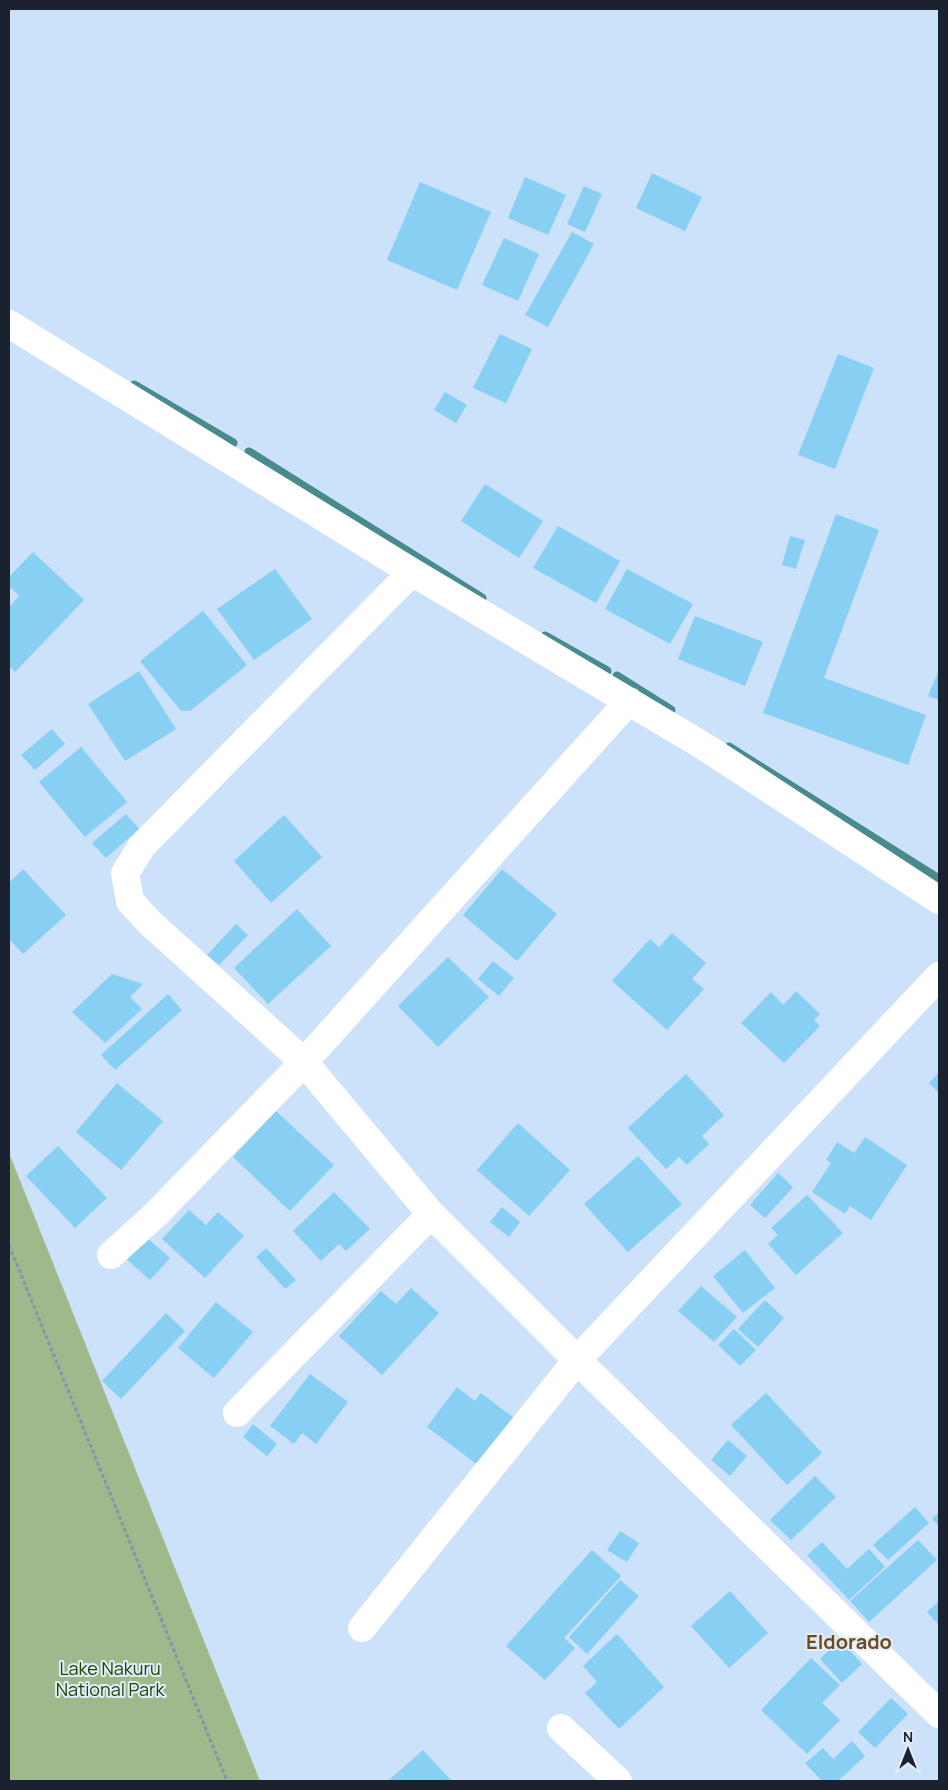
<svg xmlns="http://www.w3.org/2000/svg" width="948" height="1790" viewBox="0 0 948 1790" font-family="Manrope,sans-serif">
<rect width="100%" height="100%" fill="#cce1fa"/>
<path fill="#9fb98d" d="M 9,1153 L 260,1781 L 9,1781 Z"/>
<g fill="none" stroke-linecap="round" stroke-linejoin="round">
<path stroke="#478b8c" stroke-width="9" d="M 134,385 L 233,443
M 249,452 L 482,598
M 545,636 L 607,671
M 617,676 L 671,710
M 729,747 L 939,879"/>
</g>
<path fill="#88cff4" d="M 652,173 L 702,197 L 685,231 L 636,208 Z
M 525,177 L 566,195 L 548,235 L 508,218 Z
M 420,182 L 491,212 L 457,290 L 387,260 Z
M 584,186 L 602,194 L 585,232 L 567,224 Z
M 572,232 L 594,244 L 548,327 L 525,315 Z
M 504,238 L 539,254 L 518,301 L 482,285 Z
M 500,334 L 532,349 L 506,403 L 473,388 Z
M 838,354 L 874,368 L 835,469 L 798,455 Z
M 445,392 L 467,405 L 456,423 L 434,410 Z
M 485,484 L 543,521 L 519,558 L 461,521 Z
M 836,514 L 879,530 L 824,678 L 926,715 L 908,765 L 763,713 Z
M 558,526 L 620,561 L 596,603 L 533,568 Z
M 790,536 L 805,540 L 796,569 L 782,565 Z
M 33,552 L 84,600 L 15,672 L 9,666 L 9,607 L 19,596 L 9,586 L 9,577 Z
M 275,569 L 312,619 L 254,660 L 217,609 Z
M 627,569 L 693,604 L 670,644 L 605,609 Z
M 203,611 L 247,665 L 190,711 L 181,711 L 140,661 Z
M 695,616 L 763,642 L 745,686 L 678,659 Z
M 939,669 L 939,700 L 928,696 Z
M 139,671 L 176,729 L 125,761 L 88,704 Z
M 52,729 L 65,744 L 35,770 L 21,755 Z
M 81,747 L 127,802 L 85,837 L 39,782 Z
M 126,814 L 139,829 L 106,858 L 92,843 Z
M 284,815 L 322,857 L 271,903 L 234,861 Z
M 23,869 L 66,915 L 23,954 L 9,939 L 9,883 Z
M 502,869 L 557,914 L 517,961 L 463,915 Z
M 297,909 L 331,946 L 268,1004 L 234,968 Z
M 236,924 L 248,935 L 219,965 L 207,955 Z
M 672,933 L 706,963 L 692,979 L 704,989 L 667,1030 L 612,981 L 650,939 L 659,947 Z
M 448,957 L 489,997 L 438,1047 L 398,1006 Z
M 493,961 L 514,978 L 499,996 L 478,979 Z
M 112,974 L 143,984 L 130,997 L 142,1009 L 105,1043 L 72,1012 Z
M 796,991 L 820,1014 L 814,1020 L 820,1026 L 784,1063 L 741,1023 L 771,992 L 783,1005 Z
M 168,994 L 182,1010 L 115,1070 L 101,1055 Z
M 939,1072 L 939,1093 L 929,1083 Z
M 686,1074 L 724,1115 L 702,1136 L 709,1144 L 687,1165 L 679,1157 L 666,1169 L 628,1128 Z
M 117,1083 L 163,1121 L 121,1170 L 76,1132 Z
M 276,1111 L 334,1165 L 290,1211 L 233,1157 Z
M 518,1123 L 570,1170 L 529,1216 L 477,1170 Z
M 865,1137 L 907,1165 L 871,1220 L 850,1206 L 845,1214 L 812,1192 L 831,1163 L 826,1160 L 837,1142 L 854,1153 Z
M 58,1146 L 107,1198 L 75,1228 L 26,1176 Z
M 638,1156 L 682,1204 L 628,1252 L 584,1204 Z
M 778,1173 L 793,1187 L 765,1218 L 750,1205 Z
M 334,1192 L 370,1229 L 346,1251 L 339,1244 L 321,1261 L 293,1231 Z
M 807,1195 L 843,1233 L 796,1275 L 768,1244 L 778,1235 L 771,1228 Z
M 502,1207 L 520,1222 L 509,1237 L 490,1222 Z
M 189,1210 L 206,1225 L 218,1212 L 244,1236 L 205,1278 L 162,1239 Z
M 144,1235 L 170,1258 L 150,1280 L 124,1257 Z
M 266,1248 L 296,1280 L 285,1289 L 256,1257 Z
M 745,1250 L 775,1288 L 743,1313 L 713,1276 Z
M 701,1286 L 737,1317 L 714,1342 L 678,1311 Z
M 411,1288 L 439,1313 L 382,1375 L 339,1336 L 381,1291 L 396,1304 Z
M 765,1300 L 784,1318 L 758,1347 L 738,1329 Z
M 216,1302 L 253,1332 L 214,1378 L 178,1348 Z
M 166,1313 L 185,1331 L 121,1399 L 102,1381 Z
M 734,1329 L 756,1350 L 740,1366 L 718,1345 Z
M 310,1374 L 348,1402 L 316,1444 L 302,1433 L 294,1444 L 270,1426 Z
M 457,1387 L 475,1401 L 481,1393 L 514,1418 L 478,1465 L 427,1427 Z
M 766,1393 L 822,1453 L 787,1485 L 731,1425 Z
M 253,1424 L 277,1444 L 267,1456 L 243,1437 Z
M 728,1440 L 747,1456 L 730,1476 L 711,1460 Z
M 815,1476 L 836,1497 L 791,1540 L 770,1520 Z
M 915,1507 L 929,1523 L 888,1560 L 873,1545 Z
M 939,1512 L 939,1526 L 932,1519 Z
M 620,1531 L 639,1543 L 627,1562 L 607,1550 Z
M 918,1540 L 937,1560 L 869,1622 L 850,1601 Z
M 822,1542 L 847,1569 L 869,1549 L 885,1567 L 849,1600 L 807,1555 Z
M 592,1550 L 621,1576 L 564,1638 L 575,1648 L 545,1680 L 506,1646 Z
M 620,1580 L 639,1596 L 587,1654 L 569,1637 Z
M 730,1591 L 768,1633 L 729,1668 L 691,1626 Z
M 939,1601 L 939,1625 L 927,1612 Z
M 617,1634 L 664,1687 L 619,1729 L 585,1693 L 597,1682 L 583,1666 Z
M 840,1640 L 862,1664 L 842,1683 L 820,1659 Z
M 811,1658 L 840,1685 L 822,1703 L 840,1720 L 807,1754 L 761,1710 Z
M 891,1698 L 908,1714 L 875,1748 L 858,1732 Z
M 852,1741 L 865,1756 L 838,1781 L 822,1781 L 805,1763 L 823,1748 L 833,1759 Z
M 423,1750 L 452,1781 L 388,1781 Z"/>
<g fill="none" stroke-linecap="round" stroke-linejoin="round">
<path stroke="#8595a9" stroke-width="3" stroke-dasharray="4 2.5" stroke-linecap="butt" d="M 9,1245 L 227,1781"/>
<path stroke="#fff" stroke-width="28" d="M 9,324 L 412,572 L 705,747 L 939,900
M 412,572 L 142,846 L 125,873 L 130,901 L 149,922 L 304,1062 L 431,1214 L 577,1360 L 939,1714
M 111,1255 L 155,1215 L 304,1062 L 629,701
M 237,1413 L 431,1214
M 362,1628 L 577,1360 L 939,976
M 561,1728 L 618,1781"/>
</g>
<g text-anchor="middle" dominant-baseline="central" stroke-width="4" stroke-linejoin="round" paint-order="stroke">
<g font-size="18" fill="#234101" stroke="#e2edfa">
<text x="110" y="1668">Lake Nakuru<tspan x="110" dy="21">National Park</tspan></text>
</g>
<g font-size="20" font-weight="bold" fill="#6d4b18" stroke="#e2edfa">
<text x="849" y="1641">Eldorado</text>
</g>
</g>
<rect width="948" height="1790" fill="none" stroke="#19222e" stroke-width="20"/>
<g transform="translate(908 1750)" stroke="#e2edfa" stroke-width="4" paint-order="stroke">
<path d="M0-4L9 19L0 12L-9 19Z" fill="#19222e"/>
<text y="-8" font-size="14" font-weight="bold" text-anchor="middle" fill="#19222e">N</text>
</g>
</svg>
